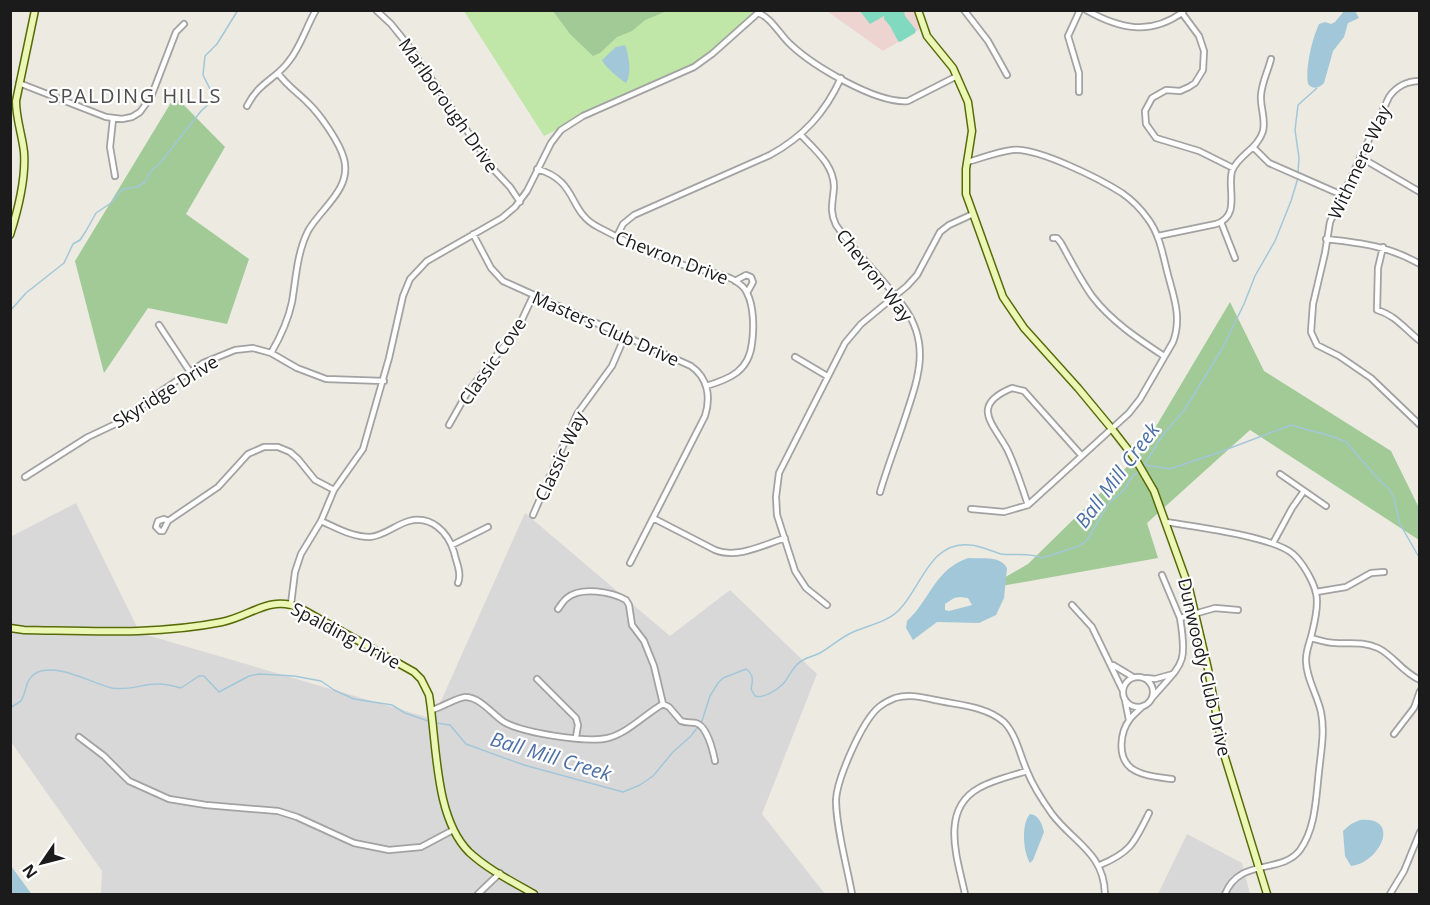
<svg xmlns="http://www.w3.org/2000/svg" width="1430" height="905" viewBox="0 0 1430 905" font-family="'Open Sans',sans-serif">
<rect width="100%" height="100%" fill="#eceae1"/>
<path fill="#d9d8d8" d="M 76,503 L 140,633 L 433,719 L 525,513 L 670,636 L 730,590 L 817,674 L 762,814 L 825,894 L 101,894 L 102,871 L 11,742 L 10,537 Z
M 1187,834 L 1242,863 L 1250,894 L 1158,894 Z"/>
<path fill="#edd4d0" d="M 827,11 L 916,11 L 920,29 L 883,51 Z"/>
<path fill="#c0e6a8" d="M 464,11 L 758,11 L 704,58 L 544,136 Z"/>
<path fill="#a1ca97" d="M 553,11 L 667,11 L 645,20 L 632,31 L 617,37 L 600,53 L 593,56 L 570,34 Z
M 175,96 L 225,147 L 186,214 L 249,259 L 227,324 L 148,308 L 104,373 L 75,261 Z
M 1230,302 L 1264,371 L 1391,451 L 1419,508 L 1419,540 L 1250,430 L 1147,523 L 1158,558 L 985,589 L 1028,564 L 1139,455 Z"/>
<path fill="#81dac0" d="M 860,11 L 904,11 L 905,16 L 916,30 L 915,33 L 900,42 L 898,41 L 890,26 L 884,19 L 884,16 L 870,24 Z"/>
<path fill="#a2c7d9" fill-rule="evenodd" d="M 1345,10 L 1355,11 L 1359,18 L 1348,23 L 1344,37 L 1333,51 L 1324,83 C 1319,88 1313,90 1308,84 C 1305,68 1312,39 1319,24 L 1325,22 L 1331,24 L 1335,22 Z
M 625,45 C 629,55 632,74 626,83 C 621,80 604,66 602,60 L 616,47 Z
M 968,558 C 982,559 1000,555 1007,568 L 1004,598 L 996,615 L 979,623 L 937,622 L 913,640 L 906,628 L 907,621 C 931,599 934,570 968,558 ZM 960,597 L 968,598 L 972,605 L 949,611 L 945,610 L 945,604 L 954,598 Z
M 1030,814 C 1039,815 1042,824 1044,832 L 1033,860 L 1030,863 C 1023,852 1021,824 1030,814 Z
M 1360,820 C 1402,816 1380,863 1351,866 L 1345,856 L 1343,831 L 1351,824 Z
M 11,866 L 30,892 L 31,894 L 11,894 Z"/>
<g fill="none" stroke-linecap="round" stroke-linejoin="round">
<path stroke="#a2c7d9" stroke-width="1.5" d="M 1298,173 L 1299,158 L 1295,130 L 1298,105 L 1317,88
M 10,311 L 26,293 L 64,263 L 73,244 L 80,240 L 86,231 L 96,213 L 111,203 L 123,189 L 137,187 L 145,182 L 150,172 L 160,163 L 201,111 L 213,100 L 210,89 L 203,75 L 205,56 L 217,44 L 238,10
M 1145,465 L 1170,469 L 1217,453 L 1291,425 L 1334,437 L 1346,442 L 1380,481 L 1389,489 L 1394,498 L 1400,524 L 1420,559
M 1143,467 L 1162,436 L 1185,409 L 1222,349 L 1244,304 L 1255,276 L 1275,241 L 1291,201 L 1298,178
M 10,708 L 21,701 C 27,691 25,679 36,673 C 56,662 91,683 112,688 C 129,691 142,684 158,684 C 166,684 174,686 181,688 L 199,676 L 204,676 L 219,692 L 249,676 L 259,674 L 294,676 L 321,681 L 334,690 L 354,699 L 392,705 L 405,713 L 431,722
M 436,723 L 450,725 L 466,744 L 524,765 L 623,792 L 640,785 L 653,776 L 673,752 L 691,736 L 702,721 L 710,696 L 718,683 L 723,678 L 746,669 C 754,675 753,681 751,689 L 755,696 C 763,699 777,690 783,684 C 790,676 792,666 803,660 C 808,657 814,656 820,653 C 831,647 840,638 851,633 C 865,626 889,622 900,609 C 921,587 931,540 970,545 C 981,546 991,551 1001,554 C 1015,556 1029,552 1042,558 L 1079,546 L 1087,540 L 1109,503 L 1123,491 L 1133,476 L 1139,471"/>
<g stroke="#a2a2a2" stroke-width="8">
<path id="street" d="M 376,10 L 391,24 L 408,45 L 494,170 L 510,187 L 520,202
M 964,10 L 988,41 L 1007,75
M 1086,10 C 1120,29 1150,36 1183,12
M 1182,13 L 1199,36 L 1204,51 L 1203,70 L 1195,83 L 1189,87 L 1180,91 L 1166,90 L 1152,98 L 1145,111 L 1146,124 L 1156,138 L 1199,151 L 1233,168
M 1420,81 C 1407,81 1396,87 1389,97 L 1330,222 L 1325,253 L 1313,304 L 1311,332 L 1317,345 L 1339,356 L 1371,378 L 1420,425
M 19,83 L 106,117 L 122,119 L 132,117 L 140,112 L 151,97 L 176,32 L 184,24
M 1079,92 L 1079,73 L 1068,36 L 1080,10
M 247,106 C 259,82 275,80 289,61 C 301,46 306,27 316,10
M 113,119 L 110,147 L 115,176
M 801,135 C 815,150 834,165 834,187 C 833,202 829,211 836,225 C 856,254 883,278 904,307 C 932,346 917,381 904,421 C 896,445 887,468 880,492
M 1254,148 L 1269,163 L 1342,195
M 1360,157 L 1420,192
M 967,162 C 982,158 997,152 1012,150 C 1037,147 1100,179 1122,193 C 1132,200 1141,209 1148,219 C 1160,235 1163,256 1168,275 C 1174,297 1182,319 1173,342 L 1140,399 L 1129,413 L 1028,505 L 1004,512 L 971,509
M 537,169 C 579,181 567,211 598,227 C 624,241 657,256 686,266 C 702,271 720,272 734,280 C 739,283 745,288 747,293 C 754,306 754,329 752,343 C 749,371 730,379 706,386
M 1221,222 L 1235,258
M 473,234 L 491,268 L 503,281 L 691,366 C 708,378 711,397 705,416 L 630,563
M 617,236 L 623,224 L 634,215 L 770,155 C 803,137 825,113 841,78
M 1158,236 L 1216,224 C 1241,216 1227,189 1232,171 C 1238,155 1258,149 1263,131 C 1266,119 1260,107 1261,95 C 1262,82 1268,71 1271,59
M 1053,238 L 1057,238 L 1061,243 C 1071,261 1080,279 1092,296 C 1111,321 1138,339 1164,356
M 1326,239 C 1362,243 1388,246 1420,264
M 1383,247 L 1378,268 L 1377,310 C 1395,315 1405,329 1420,341
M 735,281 L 746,275 L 751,277 L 753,282 L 747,293
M 159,325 L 190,372
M 271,353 C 281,336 288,321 292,302 C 296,278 297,253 308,231 C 321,208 352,189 344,159 C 340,143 320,114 307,102 C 297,92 286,85 278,73
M 795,357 L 827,376
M 449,425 L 467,393 L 518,328 L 533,296
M 1280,474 L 1326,506
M 25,477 L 88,437 L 126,419 L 157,394 L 203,363 L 235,350 L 253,348 L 271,353 L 297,368 L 326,379 L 384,381
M 1028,505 C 1022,487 1016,468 1008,451 C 995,425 968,406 1012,388 L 1024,391 L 1082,456
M 533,515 L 577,414 L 612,366 L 625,336
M 653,518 L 715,550 C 737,559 763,545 785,538
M 168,521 L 164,519 L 158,521 L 156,527 L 160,531 L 163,531 L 168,521 L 218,487 L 248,454 L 264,447 L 278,447 L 290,452 L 298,459 L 315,480 L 334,490
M 321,521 C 337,528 352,537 370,537 C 384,536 395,525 409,521 C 431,515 448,532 454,552 C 456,562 462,573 458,583
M 1166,522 C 1195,527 1272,536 1293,554 C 1302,562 1313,580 1316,593 C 1319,604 1315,621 1312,633 C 1310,642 1306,650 1306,660 C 1306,678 1317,694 1321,712 C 1325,732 1321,751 1319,771 C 1316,796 1316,828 1300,850 C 1281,875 1240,857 1225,894
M 1273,543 L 1292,508 L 1304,491
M 452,545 L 488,527
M 1162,575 L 1180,618
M 1316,592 L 1346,587 L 1371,573 L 1384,572
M 291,604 L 295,572 L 301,554 L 321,521 L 334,490 L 363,449 L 389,358 L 403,296 L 410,279 L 427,261 L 502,218 L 515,207 L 527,191 L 551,143 L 561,130 L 583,116 L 694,67 L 712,54 L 758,13 C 771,17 780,35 790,44 C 813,66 877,104 908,101 L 957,76
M 827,605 L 806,588 L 795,571 L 777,515 L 776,497 L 779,473 L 845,343 L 861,324 L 907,286 L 917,275 L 940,232 L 949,225 L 973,214
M 1072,605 L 1092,627 L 1123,691
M 558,609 C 561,605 563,601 567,598 C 581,586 612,592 626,600 L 629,605 L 632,625 L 644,641 L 654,666 L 663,704
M 1311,638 C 1319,640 1327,643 1335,643 C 1350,644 1363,641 1378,648 C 1393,655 1401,671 1420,680
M 1113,665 L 1133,677
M1123 692a15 15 0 1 1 30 0a15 15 0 1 1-30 0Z
M 1146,678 L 1155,679 L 1173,674
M 537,679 L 576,718 L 578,725 L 576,737
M 1152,698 C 1182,663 1188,666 1180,618 L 1215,608 L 1238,610
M 1125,700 L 1129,720
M 663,704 L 669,707 L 681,721 C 686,723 691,722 696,723 C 707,726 713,751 715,761
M 1143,706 C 1139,710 1133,715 1130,719 C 1120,732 1117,757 1131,768 C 1142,776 1158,777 1172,779
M 432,710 C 440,708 460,696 466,697 C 481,698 492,714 504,722 C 523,733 587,743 608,738 C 628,733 645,714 663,704
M 1394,734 L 1414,708 L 1420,691
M 79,737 L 104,756 L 129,781 L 169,799 L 206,805 L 278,811 L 297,817 L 354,843 L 389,850 L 421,847 L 453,830
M 1100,865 C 1131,852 1134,843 1149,813
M 478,894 L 500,873
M 852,894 C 847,866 836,828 836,800 C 837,779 862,721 879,707 C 884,703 890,700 895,698 C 909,694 922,697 935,700 C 958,705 986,706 1004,722 C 1016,734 1020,755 1027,771 C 1033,786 1042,800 1052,814 C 1074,843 1104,853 1105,894
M 965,894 C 958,860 939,810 979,788 C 993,780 1011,776 1027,771
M 1390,894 L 1404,871 L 1420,832"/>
</g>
<g stroke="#576c09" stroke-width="9">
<path id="secondary" d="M 918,10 L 927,36 L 953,68 L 968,102 L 972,131 L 966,169 L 966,194 L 1003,297 L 1024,328 L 1078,388 L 1112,429 L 1136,460 L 1154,491 L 1189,588 L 1208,669 L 1223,751 L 1267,894
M 10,235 C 18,210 26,178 24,152 C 22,134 16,119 16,101 L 35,10
M 10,628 L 24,630 C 90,631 157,635 222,622 C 251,616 269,595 300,608 L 414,672 L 421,679 L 429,695 C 437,742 434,817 469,852 C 487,869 513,882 534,894"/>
</g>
<use href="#street" stroke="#fff" stroke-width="4.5"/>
<use href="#secondary" stroke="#ecf6b5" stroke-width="6"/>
</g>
<g text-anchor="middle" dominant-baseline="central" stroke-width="4.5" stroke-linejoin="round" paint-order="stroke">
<g font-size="18" fill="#1b1b1b" stroke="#fff">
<text transform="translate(449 105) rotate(55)">Marlborough Drive</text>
<text transform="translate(1359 162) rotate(-65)">Withmere Way</text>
<text transform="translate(672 257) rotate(21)">Chevron Drive</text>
<text transform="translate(875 275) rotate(52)">Chevron Way</text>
<text transform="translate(606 328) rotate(24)">Masters Club Drive</text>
<text transform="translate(492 361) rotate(-55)">Classic Cove</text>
<text transform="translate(165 391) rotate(-32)">Skyridge Drive</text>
<text transform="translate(560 456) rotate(-65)">Classic Way</text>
<text transform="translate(346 635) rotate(28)">Spalding Drive</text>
<text transform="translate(1205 667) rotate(77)">Dunwoody Club Drive</text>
</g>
<g font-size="20" letter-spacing="1.5" fill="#4e4e4e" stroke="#fff">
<text x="135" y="95">SPALDING HILLS</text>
</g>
<g font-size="20" font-style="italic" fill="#4c70a6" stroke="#fff">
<text transform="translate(1117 475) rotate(-53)">Ball Mill Creek</text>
<text transform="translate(551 756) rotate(17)">Ball Mill Creek</text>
</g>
</g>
<rect width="1430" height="905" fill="none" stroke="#1b1b1b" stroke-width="24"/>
<g transform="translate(42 863) rotate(235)" stroke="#ffffff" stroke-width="4.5" paint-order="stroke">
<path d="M0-4.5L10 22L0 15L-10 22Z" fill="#1b1b1b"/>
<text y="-9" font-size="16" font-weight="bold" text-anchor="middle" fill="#1b1b1b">N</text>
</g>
</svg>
